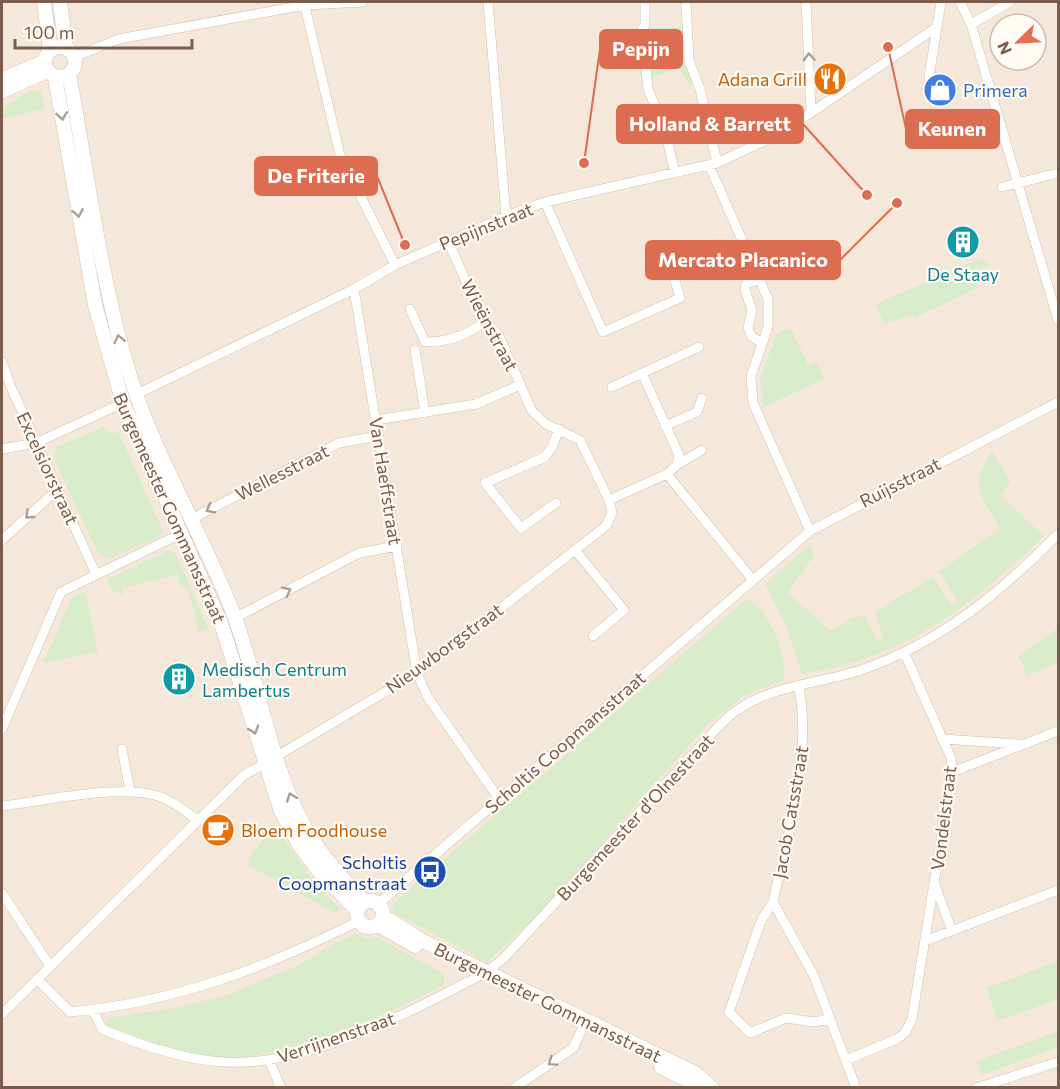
<svg xmlns="http://www.w3.org/2000/svg" width="1060" height="1089" viewBox="0 0 1060 1089" font-family="Commissioner,sans-serif">
<rect width="100%" height="100%" fill="#fdf6ec"/>
<path fill="#f5e8da" fill-rule="evenodd" d="M 2,2 L 1058,2 L 1058,1087 L 2,1087 ZM 1000,24 L 1036,24 L 1036,60 L 1000,60 Z"/>
<path fill="#d8ecc9" d="M 682,27 L 685,32 L 683,56 L 693,82 L 689,85 L 679,67 L 652,78 L 645,32 L 647,29 Z
M 33,90 L 41,92 L 44,109 L 2,119 L 2,107 Z
M 981,258 L 990,265 L 972,273 L 977,288 L 914,318 L 913,315 L 884,324 L 876,304 Z
M 787,329 L 792,330 L 808,365 L 817,362 L 824,379 L 763,407 L 760,377 L 777,334 Z
M 104,427 L 110,433 L 118,432 L 163,530 L 160,536 L 109,559 L 98,553 L 54,459 L 56,447 Z
M 992,451 L 1011,483 L 1000,495 L 1044,536 C 966,609 912,655 802,674 L 787,628 L 765,584 L 810,545 L 814,555 L 788,593 L 831,631 L 851,618 L 864,615 L 877,641 L 883,638 L 875,612 L 933,577 L 952,606 L 959,603 L 939,572 L 1000,528 C 981,495 968,487 992,451 Z
M 168,551 L 175,552 L 209,630 L 199,632 L 188,588 L 180,586 L 177,575 L 122,588 L 124,596 L 111,590 L 107,579 Z
M 85,592 L 98,652 L 43,663 L 72,597 Z
M 747,599 C 769,608 789,657 784,680 L 743,696 L 709,723 L 538,915 L 487,962 L 394,913 L 393,903 Z
M 1058,628 L 1058,663 L 1027,676 L 1019,656 Z
M 274,824 L 314,882 L 339,908 L 337,914 L 249,866 L 250,857 Z
M 356,934 L 367,938 L 378,938 L 444,974 L 444,984 C 398,1012 287,1056 234,1058 C 191,1059 146,1042 107,1026 L 107,1018 L 170,1009 L 224,996 L 301,964 L 333,944 Z
M 1058,961 L 1058,999 L 998,1021 L 986,988 Z
M 1058,1031 L 1058,1047 L 982,1075 L 977,1061 Z"/>
<g fill="none" stroke-linecap="round" stroke-linejoin="round">
<g stroke="#d1beb0" stroke-width="10">
<path id="street" d="M 304,2 L 340,155 L 395,265
M 488,2 L 506,216
M 645,2 L 645,25 L 642,29 L 648,89 L 664,127 L 675,173
M 686,2 L 689,61 L 700,89 L 717,163
M 806,2 L 811,112
M 960,2 L 971,24 L 1058,320
M 971,24 L 1010,2
M 74,57 L 119,39 L 305,5 L 363,2
M 929,77 L 941,2
M 709,165 L 768,299 L 768,327 L 751,376 L 753,403 L 810,531
M 1002,187 L 1058,173
M 545,202 L 603,332 L 680,298 L 675,280
M 448,241 L 481,315 L 499,336 L 532,411 L 546,424 L 580,440 L 609,500
M 760,279 L 746,284 L 745,290 L 752,310 L 748,328 L 751,336 L 762,343
M 354,289 L 417,673 L 427,696 L 499,799
M 410,309 L 425,342 C 448,342 467,336 485,321
M 415,350 L 425,413
M 2,362 L 10,385 L 96,574
M 612,387 L 699,347
M 137,394 L 354,289 L 395,265 L 506,216 L 545,202 L 717,163 L 781,133 L 937,27
M 376,420 L 476,404 L 520,385
M 665,426 L 697,412 L 702,398
M 2,449 L 36,443 L 123,403
M 677,465 L 702,450
M 667,474 L 752,579
M 556,503 L 521,528 L 485,483 L 545,457 L 552,447 L 559,429
M 191,522 L 201,514 L 339,443 L 378,436
M 2,540 L 57,490
M 575,550 L 624,610 L 593,636
M 235,618 L 359,553 L 397,546
M 799,687 C 812,759 788,832 773,902 L 814,976 L 856,1088
M 2,729 L 61,592 L 180,534
M 943,739 L 1019,744
M 122,749 L 130,791
M 277,756 L 417,673 L 606,526 L 612,513 L 609,500 L 667,474 L 677,465 L 679,455 L 642,373
M 952,772 L 1058,731
M 2,806 C 44,801 114,785 154,795 C 171,799 184,810 198,821
M 935,885 L 952,931
M 2,893 L 50,966
M 773,902 L 761,921 L 729,1012 L 750,1033 L 786,1018 L 814,1022 L 830,1019
M 378,904 L 810,531 L 1058,402
M 925,941 L 1058,890
M 486,972 L 503,959 L 718,727 C 725,721 731,713 739,709 C 774,685 822,683 861,670 C 940,643 1001,592 1058,534
M 37,979 L 70,1012 C 176,1002 265,968 359,921
M 93,1010 L 102,1029 C 140,1045 183,1060 225,1062 C 306,1067 406,1014 477,977
M 2,1014 L 244,775 L 264,764
M 269,1060 L 281,1088
M 846,1060 L 897,1039 L 905,1033 L 912,1019 L 952,772 L 951,758 L 904,652
M 514,1088 L 573,1048 L 582,1029
M 976,1088 L 1058,1062"/>
</g>
<g stroke="#d6c0b0" stroke-width="15">
<path id="secondary" d="M 44,2 L 50,50
M 60,2 L 66,49
M45 62a15 15 0 1 1 30 0a15 15 0 1 1-30 0Z
M 69,74 C 89,180 101,291 136,394 C 163,471 206,541 235,618 C 261,689 270,770 310,836 C 325,860 345,881 365,902
M 55,77 L 95,305 L 123,403 L 221,623 L 281,811 L 298,843 L 321,874 L 357,910
M 2,79 L 44,62
M 2,91 L 47,71
M357 914a13 13 0 1 1 26 0a13 13 0 1 1-26 0Z
M 383,916 L 421,940 L 695,1073 L 712,1088
M 378,925 L 415,946
M 661,1067 L 689,1081 L 696,1088"/>
</g>
<use href="#street" stroke="#fff" stroke-width="9"/>
<use href="#secondary" stroke="#fff" stroke-width="14"/>
</g>
<defs><path id="oneway-chevron" d="M-2-3.5L2.5 0L-2 3.5" fill="none" stroke-width="1.6" stroke-linecap="round" stroke-linejoin="round" transform="scale(1.5)"/></defs>
<g stroke="#af9d94">
<use href="#oneway-chevron" transform="translate(809 57) rotate(-93)"/>
<use href="#oneway-chevron" transform="translate(62 116) rotate(81)"/>
<use href="#oneway-chevron" transform="translate(78 213) rotate(80)"/>
<use href="#oneway-chevron" transform="translate(119 339) rotate(-103)"/>
<use href="#oneway-chevron" transform="translate(210 509) rotate(153)"/>
<use href="#oneway-chevron" transform="translate(29 515) rotate(138)"/>
<use href="#oneway-chevron" transform="translate(287 591) rotate(-27)"/>
<use href="#oneway-chevron" transform="translate(254 730) rotate(73)"/>
<use href="#oneway-chevron" transform="translate(291 797) rotate(-110)"/>
<use href="#oneway-chevron" transform="translate(552 1062) rotate(146)"/>
</g>
<defs>
<g id="restaurant-disc" transform="scale(1.725)"><circle r="9.5" fill="#e8710a" stroke="#fffaf3"/><path d="M-5-6h1v4h1v-4h1v4h1v-4h1v5L-1.5 .5V6h-2V.5L-5-1ZM5-6V6H3V1.5H1.5Q1.5-4 5-6Z" fill="#fff"/></g>
<g id="shop-disc" transform="scale(1.725)"><circle r="9.5" fill="#3f7fe0" stroke="#fffaf3"/><path d="M-5-2.5h2.3a2.7 3.5 0 0 1 5.4 0H5L5.5 6h-11ZM-1.5-2.5h3a1.5 2.3 0 0 0-3 0Z" fill="#fff"/></g>
<g id="building-disc" transform="scale(1.725)"><circle r="9.5" fill="#0f9aa8" stroke="#fffaf3"/><path d="M-4-6H4V6H1V3H-1V6H-4ZM-2.5-4.3h1.7v1.8h-1.7ZM.8-4.3h1.7v1.8H.8ZM-2.5-1h1.7V.8h-1.7ZM.8-1h1.7V.8H.8Z" fill="#fff"/></g>
<g id="cafe-disc" transform="scale(1.725)"><circle r="9.5" fill="#e8710a" stroke="#fffaf3"/><path d="M-5.5-4.5H6V0H3Q3 3.5 0 3.5H-2.5Q-5.5 3.5-5.5 0ZM3-3.2v2h1.7v-2ZM-6 4.5H4V6H-6Z" fill="#fff"/></g>
<g id="bus-disc" transform="scale(1.725)"><circle r="9.5" fill="#1a4fb4" stroke="#fffaf3"/><path d="M-5-6H5V4H4V6H2V4H-2V6H-4V4H-5ZM-3.5-4V0h7V-4ZM-3.5 1.2v1.5H-2V1.2ZM2 1.2v1.5H3.5V1.2Z" fill="#fff"/></g>
</defs>
<g fill-rule="evenodd">
<use href="#restaurant-disc" x="830" y="79"/>
<use href="#shop-disc" x="940" y="90"/>
<use href="#building-disc" x="963" y="242"/>
<use href="#building-disc" x="179" y="679"/>
<use href="#cafe-disc" x="218" y="830"/>
<use href="#bus-disc" x="430" y="872"/>
</g>
<g text-anchor="middle" dominant-baseline="central" stroke-width="4.5" stroke-linejoin="round" paint-order="stroke">
<g font-size="18" fill="#c56008" stroke="#fffaf3" text-anchor="end">
<text x="807" y="79">Adana Grill</text>
<text x="241" y="830" text-anchor="start">Bloem Foodhouse</text>
</g>
<g font-size="18" fill="#366cbe" stroke="#fffaf3" text-anchor="start">
<text x="963" y="90">Primera</text>
</g>
<g font-size="18" fill="#7a5c4d" stroke="#fffaf3">
<text transform="translate(486 226) rotate(-22)">Pepijnstraat</text>
<text transform="translate(490 325) rotate(62)">Wieënstraat</text>
<text transform="translate(48 468) rotate(65)">Excelsiorstraat</text>
<text transform="translate(282 472) rotate(-27)">Wellesstraat</text>
<text transform="translate(386 481) rotate(81)">Van Haeffstraat</text>
<text transform="translate(900 482) rotate(-27)">Ruijsstraat</text>
<text transform="translate(170 508) rotate(66)">Burgemeester Gommansstraat</text>
<text transform="translate(444 648) rotate(-36)">Nieuwborgstraat</text>
<text transform="translate(565 742) rotate(-41)">Scholtis Coopmansstraat</text>
<text transform="translate(790 812) rotate(-80)">Jacob Catsstraat</text>
<text transform="translate(635 817) rotate(-47)">Burgemeester d'Olnestraat</text>
<text transform="translate(943 818) rotate(-83)">Vondelstraat</text>
<text transform="translate(548 1002) rotate(26)">Burgemeester Gommansstraat</text>
<text transform="translate(336 1037) rotate(-19)">Verrijnenstraat</text>
</g>
<g font-size="18" fill="#0d838f" stroke="#fffaf3">
<text x="963" y="274">De Staay</text>
<text x="202" y="669" text-anchor="start">Medisch Centrum<tspan x="202" dy="21">Lambertus</tspan></text>
</g>
<g font-size="18" fill="#164399" stroke="#fffaf3" text-anchor="end">
<text x="407" y="862">Scholtis<tspan x="407" dy="21">Coopmanstraat</tspan></text>
</g>
</g>
<path fill="none" stroke="#dc6d51" stroke-width="2" d="M584 163L600 49M867 195L803 124M888 47L906 129M405 245L377 176M897 203L840 260"/>
<g fill="#dc6d51" stroke="#fffaf3" stroke-width="2">
<circle cx="584" cy="163" r="6"/>
<circle cx="867" cy="195" r="6"/>
<circle cx="888" cy="47" r="6"/>
<circle cx="405" cy="245" r="6"/>
<circle cx="897" cy="203" r="6"/>
</g>
<g fill="#dc6d51" stroke="#dc6d51" stroke-width="2">
<rect x="600" y="30" width="82" height="38" rx="6"/>
<rect x="617" y="105" width="186" height="38" rx="6"/>
<rect x="906" y="110" width="93" height="38" rx="6"/>
<rect x="255" y="157" width="122" height="38" rx="6"/>
<rect x="646" y="241" width="194" height="38" rx="6"/>
</g>
<g font-size="20" text-anchor="middle" font-weight="bold" fill="#fff">
<text x="641" y="56">Pepijn</text>
<text x="710" y="131">Holland &amp; Barrett</text>
<text x="952" y="136">Keunen</text>
<text x="316" y="183">De Friterie</text>
<text x="743" y="267">Mercato Placanico</text>
</g>
<rect width="1060" height="1089" fill="none" stroke="#7a5c4d" stroke-width="6"/>
<g transform="translate(1018 42) rotate(246)"><circle r="28" fill="#fffaf3" stroke="#cabbb1" stroke-width="1.5"/>
<path d="M0-4.5L10 22L0 15L-10 22Z" fill="#e76f51"/>
<text y="-9" font-size="16" font-weight="bold" text-anchor="middle" fill="#7a5c4d">N</text>
</g>
<path d="M15 39v9h177v-9" fill="none" stroke="#7a5c4d" stroke-width="3"/>
<text x="24" y="39" font-size="18" fill="#7a5c4d" stroke="#fffaf3" stroke-width="4.5" paint-order="stroke">100 m</text>
</svg>
